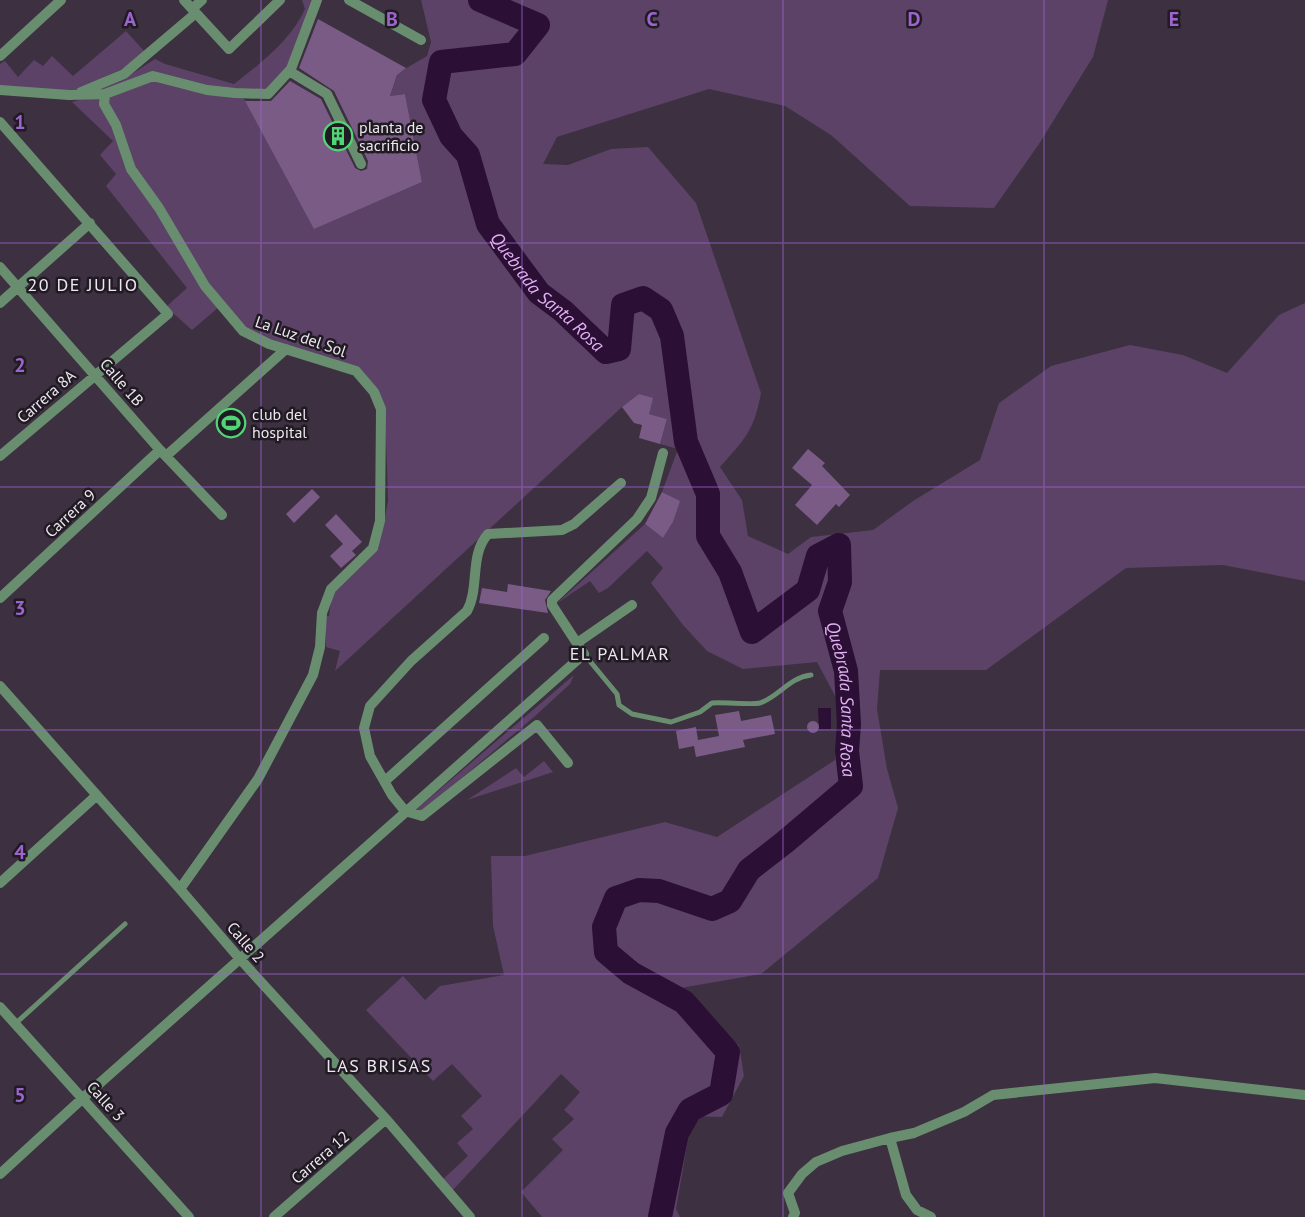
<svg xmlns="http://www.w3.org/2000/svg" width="1305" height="1217" viewBox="0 0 1305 1217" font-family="'PT Sans',sans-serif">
<rect width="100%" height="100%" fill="#3c3041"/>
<path fill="#5c4266" d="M 302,0 L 312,0 L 288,68 L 266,91 L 208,87 L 152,72 L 105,90 L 86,92 L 127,77 L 155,59 L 165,64 L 234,84 C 261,63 291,40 305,9 Z
M 421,0 L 1108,0 L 1093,57 L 1039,144 L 994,208 L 910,206 L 831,135 L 785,106 L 709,89 L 557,137 L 543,164 L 568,165 L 611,149 L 648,147 L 696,203 L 761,393 C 754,431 745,439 720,467 L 742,500 L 748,536 L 788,554 L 811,537 L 873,530 L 913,501 L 980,460 L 999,403 L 1051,366 L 1130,345 L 1183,355 L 1227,373 L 1279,315 L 1305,303 L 1305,581 L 1223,565 L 1126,568 L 986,670 L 880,670 L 877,709 L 887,769 L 898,808 L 878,878 L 761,974 L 681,988 C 698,1010 717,1028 739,1045 L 744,1076 L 722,1117 L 692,1116 L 676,1209 L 680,1217 L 542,1217 L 521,1192 L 563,1150 L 552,1139 L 574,1119 L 564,1110 L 580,1092 L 561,1074 L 452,1191 L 442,1180 L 468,1156 L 457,1143 L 473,1129 L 461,1116 L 482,1096 L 452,1064 L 433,1081 L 366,1010 L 403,976 L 425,1000 L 440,986 L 504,975 L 493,926 L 491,856 L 525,856 L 665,822 L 717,837 L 835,760 L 841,707 L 817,662 L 743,669 L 707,651 L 683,625 L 651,583 L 663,568 L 647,551 L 608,588 L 599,593 L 590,581 L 556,604 L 645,524 L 663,538 L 673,522 L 679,501 L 662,492 L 678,449 L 660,444 L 667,419 L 649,414 L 639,395 L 622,407 L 335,671 L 340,651 L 326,647 L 326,616 L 329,616 L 332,593 L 383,527 L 388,501 L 385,409 L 357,367 L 279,344 L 244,329 L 219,307 L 192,330 L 166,307 L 187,288 L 106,186 L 116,174 L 100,155 L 113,141 L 72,102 L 153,78 L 243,97 L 314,228 L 422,182 L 405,94 L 390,96 L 398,73 L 427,56 L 431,42 Z
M 126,31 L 145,52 L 122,69 L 73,92 L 0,87 L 0,64 L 5,61 L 18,77 L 34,60 L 43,66 L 52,56 L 73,76 Z
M 574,675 L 570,684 L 534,717 L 418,815 L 411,814 Z
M 544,761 L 553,772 L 467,800 L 516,768 L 524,777 Z"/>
<path fill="#2b0f34" d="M 235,409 L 246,419 L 227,438 L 216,426 Z
M 818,708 L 831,708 L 831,729 L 819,729 Z"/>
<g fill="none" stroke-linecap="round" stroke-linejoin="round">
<path stroke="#2b0f34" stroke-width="24" id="s1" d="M 480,0 L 538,25 L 515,54 L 441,62 L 434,100 L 451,136 L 468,155 L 488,224 L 539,293 L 563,311 L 606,352 L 619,349 L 623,305 L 643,298 L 661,310 L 672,336 L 686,442 L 708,494 L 708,536 L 730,572 L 752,632 L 808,590 L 818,556 L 839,545 L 840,582 L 830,611 L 846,671 L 849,724 L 847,751 L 851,786 L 785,842 L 749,870 L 730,901 L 712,909 L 659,891 L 639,890 L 616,898 L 604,927 L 606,952 L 631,973 L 684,1002 L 728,1052 L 721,1094 L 690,1110 L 677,1133 L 660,1217"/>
</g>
<path fill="#7a5b86" d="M 318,19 L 406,68 L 397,75 L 390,96 L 405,94 L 422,182 L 314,229 L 245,101 L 271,101 L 290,81 L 321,99 L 355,168 L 361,171 L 367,169 L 368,161 L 334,91 L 299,68 Z
M 639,394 L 653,398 L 649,414 L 667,419 L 660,444 L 639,438 L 642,425 L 634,423 L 622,407 Z
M 808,449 L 825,463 L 822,466 L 850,495 L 839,507 L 836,504 L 817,525 L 795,505 L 812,485 L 792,468 Z
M 312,489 L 320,497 L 294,523 L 286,514 Z
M 662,492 L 680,501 L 673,522 L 663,538 L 645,524 Z
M 336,514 L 362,542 L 352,551 L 356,555 L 341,568 L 330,556 L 343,544 L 325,525 Z
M 508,584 L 551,591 L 545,600 L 548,613 L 479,603 L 482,588 L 507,592 Z
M 739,711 L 741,721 L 771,715 L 775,734 L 743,740 L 745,747 L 696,757 L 694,746 L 679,749 L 676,731 L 696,727 L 698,740 L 719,736 L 715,715 Z
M807 727a6 6 0 1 1 12 0a6 6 0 1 1-12 0Z"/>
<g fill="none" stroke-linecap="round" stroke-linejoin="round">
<path stroke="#698e6f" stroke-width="5" d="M 584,654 L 617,694 L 619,705 L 632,714 L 671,722 L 700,712 L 712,703 C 723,702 753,705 760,703 C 780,696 788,678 811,675
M 15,1024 L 125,924"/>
<path stroke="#698e6f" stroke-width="10" d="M 184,0 L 229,49 L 280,0
M 349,0 L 421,40
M 192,9 L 202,0
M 0,56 L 61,0
M 289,71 L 327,94 L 361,164
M 0,90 L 69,95 L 105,94 L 153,76 L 207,90 L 235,93 L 268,94 L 291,69 L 317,0
M 81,92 L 124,74 L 196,13
M 105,94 L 104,104 L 116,125 L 131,169 L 159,208 L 205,286 L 243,331 L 269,344 L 356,371 L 374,392 L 381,409 L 380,521 L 373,548 L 331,589 L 322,613 L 320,647 L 313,675 L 258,779 L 180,889
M 0,122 L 168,314 L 0,456
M 0,267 L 160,450 L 222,515
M 0,303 L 90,223
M 166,456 L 286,349
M 0,598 L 160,450
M 577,643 L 632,605
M 0,686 L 180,889 L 240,959 L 386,1119 L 470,1217
M 568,763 L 537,725 L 422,816 L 405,811 L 392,795 L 370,756 L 364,728 L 370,706 L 411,661 L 467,611 C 480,587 469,555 488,534 L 562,530 L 574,524 L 621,483
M 385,781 L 544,638
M 0,883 L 97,795
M 0,1007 L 189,1217
M 890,1138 L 906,1195 L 917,1210 L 931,1217
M 0,1174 L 83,1098 L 584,654 L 552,605 L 552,600 L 637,519 L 651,498 L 663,453
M 274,1217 L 386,1119
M 793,1217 L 795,1213 L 788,1193 L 802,1174 L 816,1162 L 842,1151 L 890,1138 L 914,1133 L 964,1112 L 993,1095 L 1155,1078 L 1305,1095"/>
</g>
<path fill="none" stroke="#9d64ce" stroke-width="1.5" stroke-opacity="0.55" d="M 261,0 L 261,1217M 522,0 L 522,1217M 783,0 L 783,1217M 1044,0 L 1044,1217M 0,243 L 1305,243M 0,487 L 1305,487M 0,730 L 1305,730M 0,974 L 1305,974"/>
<defs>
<g id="building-ring" transform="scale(1.5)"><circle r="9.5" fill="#201a22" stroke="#4fd675" stroke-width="1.5"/><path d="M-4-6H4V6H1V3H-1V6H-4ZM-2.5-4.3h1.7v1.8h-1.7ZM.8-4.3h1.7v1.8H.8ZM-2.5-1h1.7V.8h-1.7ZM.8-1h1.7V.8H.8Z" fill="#4fd675"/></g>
<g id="stadium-ring" transform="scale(1.5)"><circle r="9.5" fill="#201a22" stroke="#4fd675" stroke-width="1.5"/><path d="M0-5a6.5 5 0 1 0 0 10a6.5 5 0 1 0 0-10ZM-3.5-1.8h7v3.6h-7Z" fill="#4fd675"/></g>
</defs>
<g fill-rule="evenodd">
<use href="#building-ring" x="338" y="136"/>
<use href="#stadium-ring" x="231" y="423"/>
</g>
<g text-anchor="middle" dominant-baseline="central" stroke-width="5" stroke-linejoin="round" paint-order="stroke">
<g font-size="16" fill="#ede5f0" stroke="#201a22" text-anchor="start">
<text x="359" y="127">planta de<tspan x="359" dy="18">sacrificio</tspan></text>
<text x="252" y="414">club del<tspan x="252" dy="18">hospital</tspan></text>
</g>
<g font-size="16" fill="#ede5f0" stroke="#201a22">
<text transform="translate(301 336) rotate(19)">La Luz del Sol</text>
<text transform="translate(122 382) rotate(49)">Calle 1B</text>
<text transform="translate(46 396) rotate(-41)">Carrera 8A</text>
<text transform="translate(70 513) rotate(-43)">Carrera 9</text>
<text transform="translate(246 942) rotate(49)">Calle 2</text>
<text transform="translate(106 1101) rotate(48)">Calle 3</text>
<text transform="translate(320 1157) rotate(-41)">Carrera 12</text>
</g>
<g font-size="18" letter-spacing="1.5" fill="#ede5f0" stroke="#201a22">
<text x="83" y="284">20 DE JULIO</text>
<text x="620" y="653">EL PALMAR</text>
<text x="379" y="1065">LAS BRISAS</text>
</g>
<g font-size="18" font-style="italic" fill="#e2b1f4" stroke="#201a22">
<text stroke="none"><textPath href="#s1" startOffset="441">Quebrada Santa Rosa</textPath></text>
<text stroke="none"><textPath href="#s1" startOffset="1252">Quebrada Santa Rosa</textPath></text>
</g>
</g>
<g font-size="20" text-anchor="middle" font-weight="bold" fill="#9d64ce" stroke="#201a22" stroke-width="5" stroke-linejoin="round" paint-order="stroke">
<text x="130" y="26">A</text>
<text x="392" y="26">B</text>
<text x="652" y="26">C</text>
<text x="914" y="26">D</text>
<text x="1174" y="26">E</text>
<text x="20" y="129">1</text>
<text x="20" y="372">2</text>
<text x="20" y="615">3</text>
<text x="20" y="859">4</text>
<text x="20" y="1102">5</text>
</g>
</svg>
